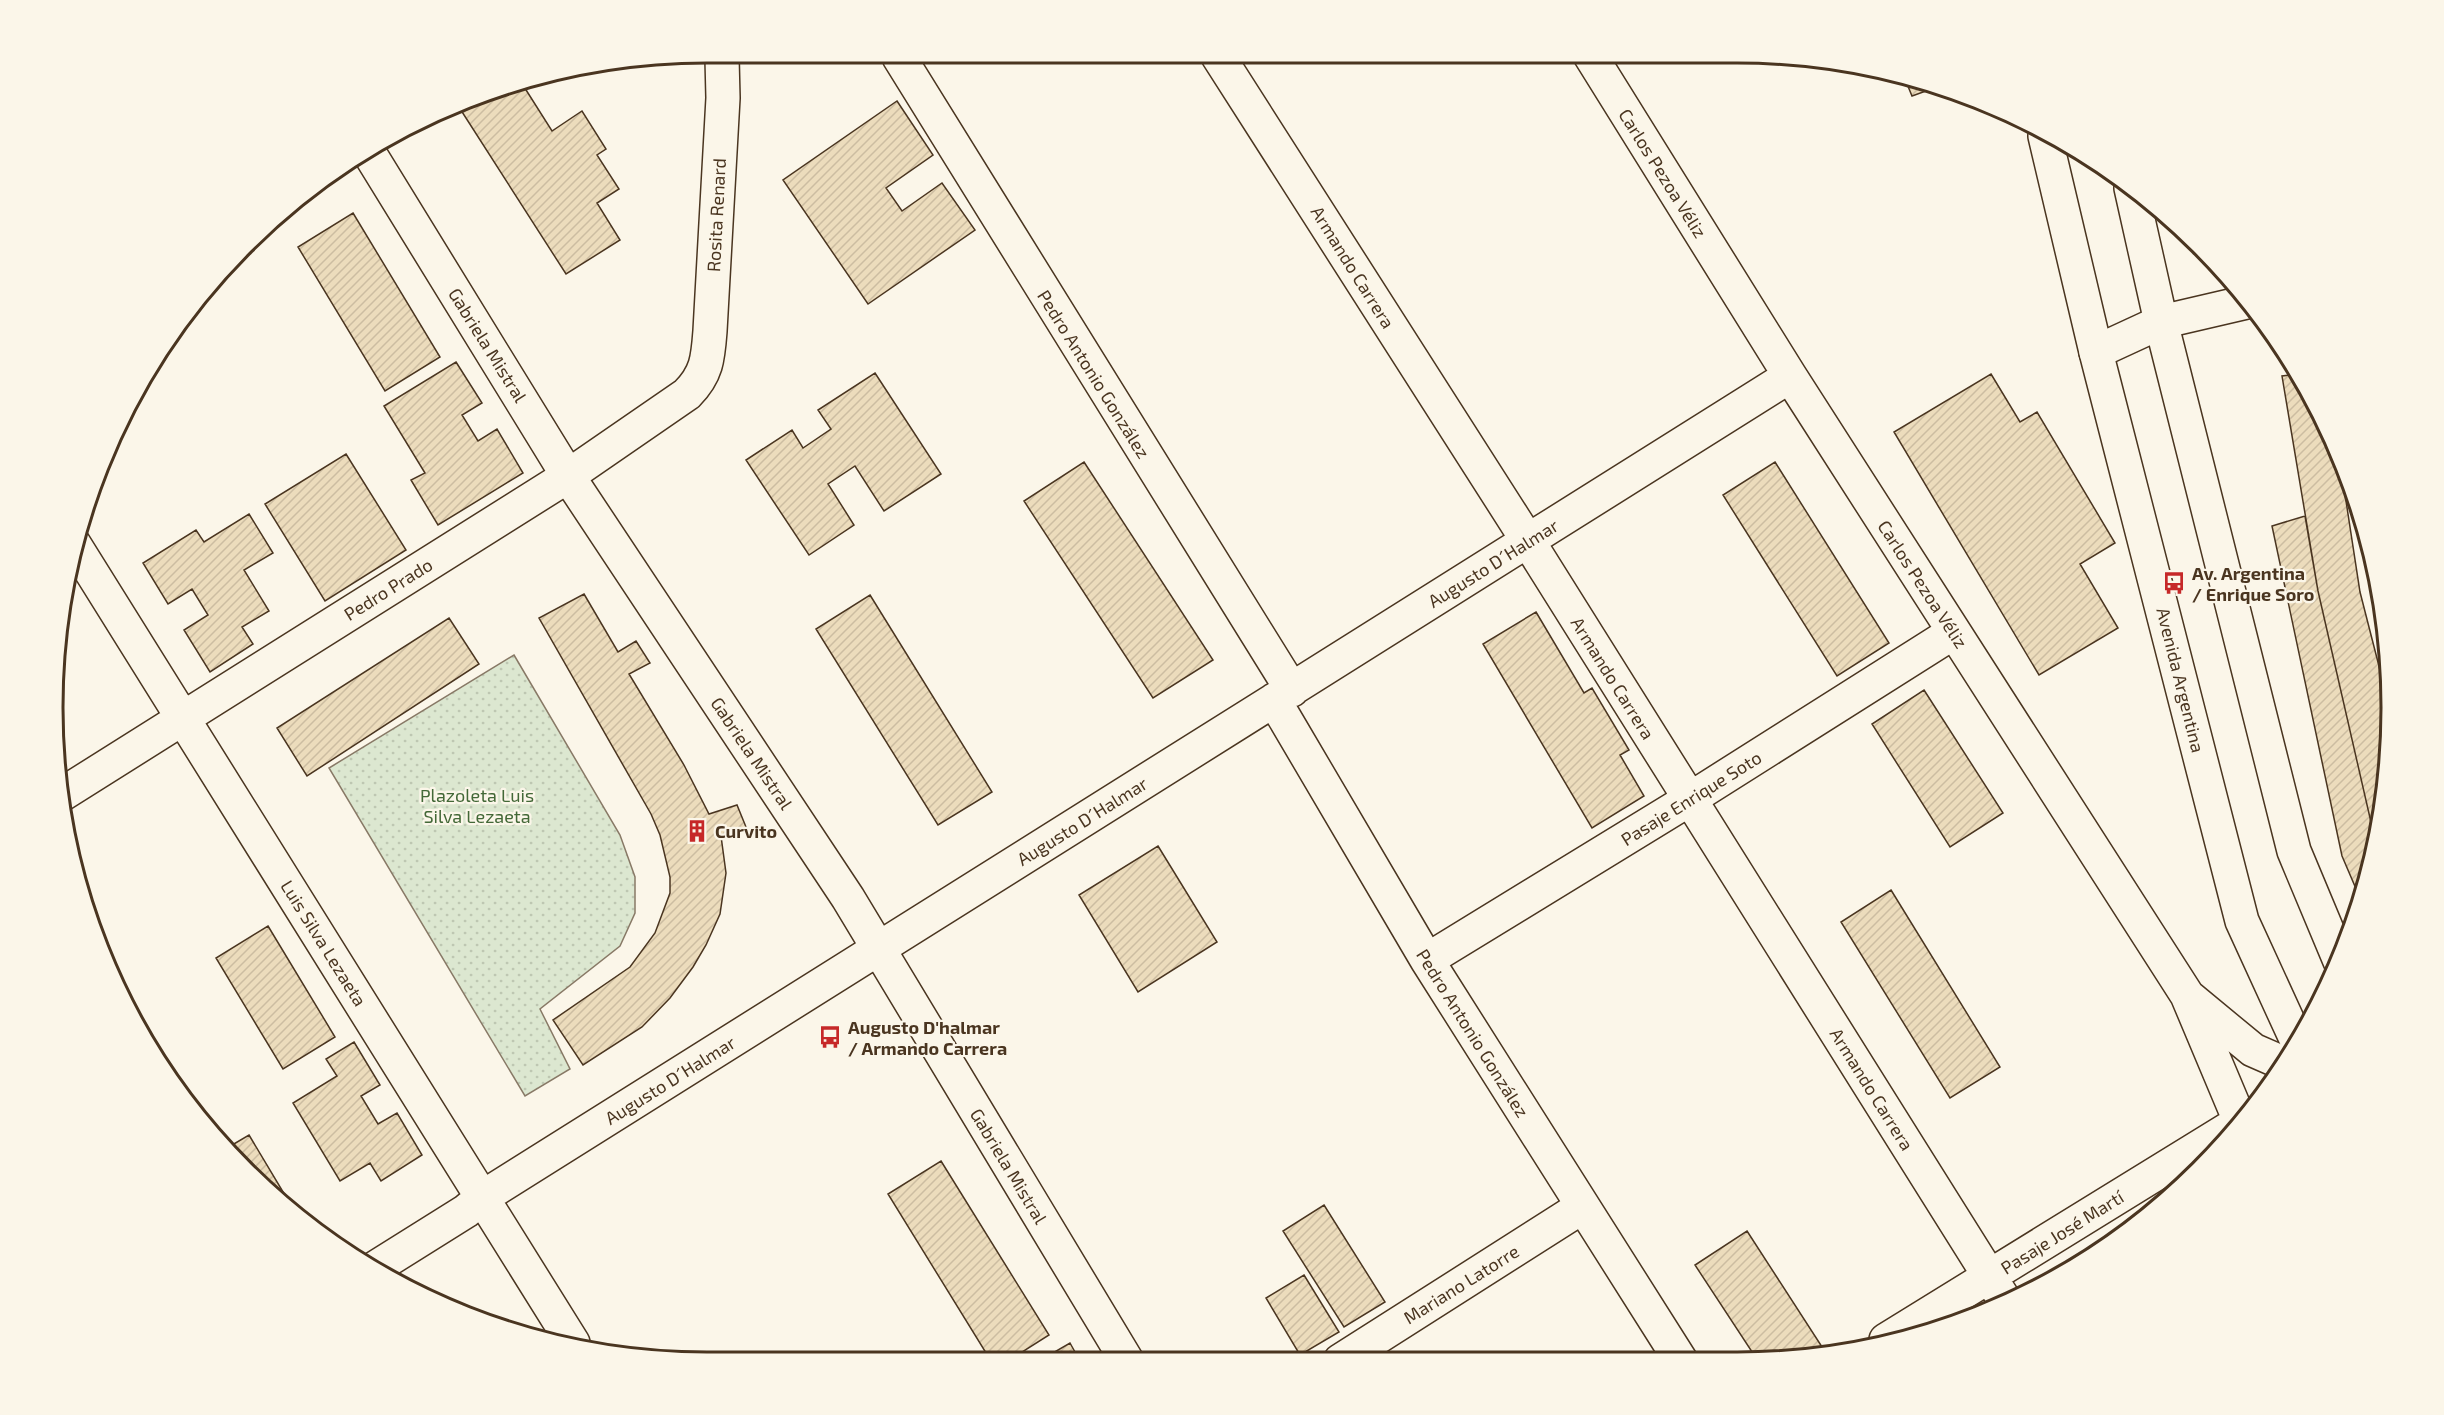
<svg xmlns="http://www.w3.org/2000/svg" width="2444" height="1415" viewBox="0 0 2444 1415" font-family="'Exo 2',sans-serif">
<defs>
<pattern id="park-dots" width="8" height="8" patternUnits="userSpaceOnUse" patternTransform="scale(1.5)"><rect width="8" height="8" fill="#dce7d0"/><path d="M2 2h.1M6 6h.1" fill="none" stroke="#bec7b2" stroke-width="1.8" stroke-linecap="round"/></pattern>
<pattern id="building-hatch" width="6" height="6" patternUnits="userSpaceOnUse" patternTransform="scale(1.5)"><rect width="6" height="6" fill="#ecdcbc"/><path d="M-1 1l2-2M0 6l6-6M5 7l2-2" fill="none" stroke="#ccbda1"/></pattern>
</defs>
<rect width="100%" height="100%" fill="#fbf6e9"/>
<path fill="url(#park-dots)" stroke="#887966" stroke-width="1.5" d="M 514,655 L 620,835 L 635,877 L 635,913 L 620,946 L 540,1009 L 570,1069 L 525,1096 L 329,768 Z"/>
<path fill="url(#building-hatch)" stroke="#4a3520" stroke-width="1.5" d="M 1905,79 L 1940,86 L 1912,96 Z
M 521,82 L 552,131 L 582,111 L 606,149 L 597,155 L 619,189 L 597,203 L 620,240 L 566,274 L 457,104 L 497,87 Z
M 897,101 L 933,155 L 886,188 L 902,211 L 942,183 L 975,230 L 868,304 L 783,180 Z
M 353,213 L 440,357 L 385,391 L 298,247 Z
M 456,362 L 482,403 L 462,415 L 478,441 L 497,429 L 523,473 L 438,525 L 411,480 L 425,473 L 384,406 Z
M 875,373 L 941,474 L 884,511 L 855,466 L 828,484 L 854,525 L 809,555 L 746,460 L 792,430 L 803,448 L 831,429 L 818,410 Z
M 1991,374 L 2020,422 L 2037,412 L 2115,543 L 2080,564 L 2118,628 L 2039,675 L 1894,432 Z
M 2298,374 L 2338,449 L 2360,592 L 2391,713 L 2379,830 L 2373,831 L 2318,591 L 2282,376 Z
M 346,454 L 406,550 L 325,601 L 265,504 Z
M 1084,462 L 1213,660 L 1153,698 L 1024,501 Z
M 1775,462 L 1889,643 L 1837,676 L 1723,495 Z
M 249,514 L 273,553 L 244,570 L 269,611 L 242,627 L 253,644 L 210,672 L 184,630 L 208,615 L 192,589 L 168,604 L 143,563 L 196,530 L 204,542 Z
M 2305,516 L 2318,591 L 2373,831 L 2377,842 L 2360,898 L 2342,856 L 2272,526 Z
M 584,594 L 618,652 L 636,641 L 650,663 L 629,674 L 684,765 L 709,814 L 737,805 L 746,827 L 721,836 L 726,873 L 720,914 L 706,945 L 693,967 L 670,998 L 642,1027 L 583,1065 L 553,1020 L 630,967 L 655,933 L 670,893 L 670,877 L 660,835 L 651,814 L 539,618 Z
M 870,595 L 992,792 L 938,825 L 816,629 Z
M 1536,612 L 1584,693 L 1592,688 L 1629,750 L 1620,755 L 1644,796 L 1592,828 L 1483,644 Z
M 449,618 L 479,664 L 307,776 L 277,728 Z
M 1924,690 L 2003,813 L 1950,847 L 1872,724 Z
M 1158,846 L 1217,942 L 1138,992 L 1079,895 Z
M 1891,890 L 2000,1067 L 1950,1098 L 1841,922 Z
M 268,926 L 335,1037 L 283,1069 L 216,958 Z
M 354,1042 L 380,1085 L 361,1096 L 378,1124 L 397,1113 L 422,1155 L 381,1181 L 370,1163 L 340,1181 L 293,1103 L 337,1076 L 326,1059 Z
M 249,1135 L 298,1217 L 275,1200 L 227,1148 Z
M 941,1161 L 1049,1335 L 1008,1361 L 991,1361 L 888,1194 Z
M 1324,1205 L 1385,1302 L 1344,1327 L 1283,1231 Z
M 1747,1231 L 1824,1350 L 1818,1353 L 1780,1361 L 1758,1361 L 1695,1265 Z
M 1304,1275 L 1339,1332 L 1300,1355 L 1266,1298 Z
M 1070,1343 L 1080,1361 L 1039,1361 Z"/>
<g fill="none" stroke-linecap="round" stroke-linejoin="round">
<g stroke="#4a3520" stroke-width="36">
<path id="minor" d="M 1590,55 L 1790,376 L 2187,995 L 2240,1121
M 1218,56 L 1528,541 L 2005,1301
M 899,57 L 1292,690
M 368,151 L 568,476 L 848,898 L 1127,1361
M 2096,352 L 2161,322 L 2247,302
M 74,544 L 573,1343
M 1274,700 L 1427,960 L 1681,1361
M 61,795 L 568,476 L 687,394 C 707,374 708,358 710,331 L 723,98 L 722,58
M 1427,960 L 1690,799 L 1954,632
M 2190,998 L 2253,1050 L 2285,1064
M 375,1268 L 466,1211 L 483,1197 L 1790,376
M 1886,1340 L 2238,1123
M 1340,1361 L 1582,1207"/>
</g>
<g stroke="#4a3520" stroke-width="36">
<path id="major" d="M 2045,136 L 2096,352 L 2242,921 L 2297,1041
M 2131,188 L 2161,322 L 2294,851 L 2340,961"/>
</g>
<use href="#minor" stroke="#fbf6e9" stroke-width="33"/>
<use href="#major" stroke="#fbf6e9" stroke-width="33"/>
</g>
<defs>
<g id="bus-bare" transform="scale(1.8)"><path d="M-5-6H5V4H4V6H2V4H-2V6H-4V4H-5ZM-3.5-4V0h7V-4ZM-3.5 1.2v1.5H-2V1.2ZM2 1.2v1.5H3.5V1.2Z" fill="#c62828" stroke="#fbf6e9" stroke-width="2.5" paint-order="stroke"/></g>
<g id="building-bare" transform="scale(1.8)"><path d="M-4-6H4V6H1V3H-1V6H-4ZM-2.5-4.3h1.7v1.8h-1.7ZM.8-4.3h1.7v1.8H.8ZM-2.5-1h1.7V.8h-1.7ZM.8-1h1.7V.8H.8Z" fill="#c62828" stroke="#fbf6e9" stroke-width="2.5" paint-order="stroke"/></g>
</defs>
<g fill-rule="evenodd">
<use href="#bus-bare" x="2174" y="583"/>
<use href="#building-bare" x="697" y="831"/>
<use href="#bus-bare" x="830" y="1037"/>
</g>
<g text-anchor="middle" dominant-baseline="central" stroke-width="4.5" stroke-linejoin="round" paint-order="stroke">
<g font-size="18" fill="#4a3520" stroke="#fbf6e9">
<text transform="translate(1663 173) rotate(58)">Carlos Pezoa Véliz</text>
<text transform="translate(716 215) rotate(-87)">Rosita Renard</text>
<text transform="translate(1353 267) rotate(58)">Armando Carrera</text>
<text transform="translate(488 345) rotate(58)">Gabriela Mistral</text>
<text transform="translate(1094 374) rotate(58)">Pedro Antonio González</text>
<text transform="translate(1493 563) rotate(-32)">Augusto D´Halmar</text>
<text transform="translate(1923 584) rotate(57)">Carlos Pezoa Véliz</text>
<text transform="translate(388 589) rotate(-32)">Pedro Prado</text>
<text transform="translate(1613 678) rotate(58)">Armando Carrera</text>
<text transform="translate(2181 680) rotate(76)">Avenida Argentina</text>
<text transform="translate(752 753) rotate(56)">Gabriela Mistral</text>
<text transform="translate(1691 798) rotate(-32)">Pasaje Enrique Soto</text>
<text transform="translate(1082 821) rotate(-32)">Augusto D´Halmar</text>
<text transform="translate(324 943) rotate(58)">Luis Silva Lezaeta</text>
<text transform="translate(1473 1033) rotate(58)">Pedro Antonio González</text>
<text transform="translate(670 1080) rotate(-32)">Augusto D´Halmar</text>
<text transform="translate(1872 1089) rotate(58)">Armando Carrera</text>
<text transform="translate(1009 1166) rotate(59)">Gabriela Mistral</text>
<text transform="translate(2062 1232) rotate(-32)">Pasaje José Martí</text>
<text transform="translate(1461 1284) rotate(-32)">Mariano Latorre</text>
</g>
<g font-size="18" font-weight="bold" fill="#4a3520" stroke="#fbf6e9" text-anchor="start">
<text x="2192" y="573">Av. Argentina<tspan x="2192" dy="21">/ Enrique Soro</tspan></text>
<text x="715" y="831">Curvito</text>
<text x="848" y="1027">Augusto D'halmar<tspan x="848" dy="21">/ Armando Carrera</tspan></text>
</g>
<g font-size="18" fill="#436837" stroke="#fbf6e9">
<text x="477" y="795">Plazoleta Luis<tspan x="477" dy="21">Silva Lezaeta</tspan></text>
</g>
</g>
<path d="M0 0H2444V1415H0ZM707 63H1737A644 644 0 0 1 2381 707V708A644 644 0 0 1 1737 1352H707A644 644 0 0 1 63 708V707A644 644 0 0 1 707 63Z" fill="#fbf6e9" fill-rule="evenodd"/>
<path fill="none" stroke="#4a3520" stroke-width="3" d="M707 63H1737A644 644 0 0 1 2381 707V708A644 644 0 0 1 1737 1352H707A644 644 0 0 1 63 708V707A644 644 0 0 1 707 63Z"/>
</svg>
